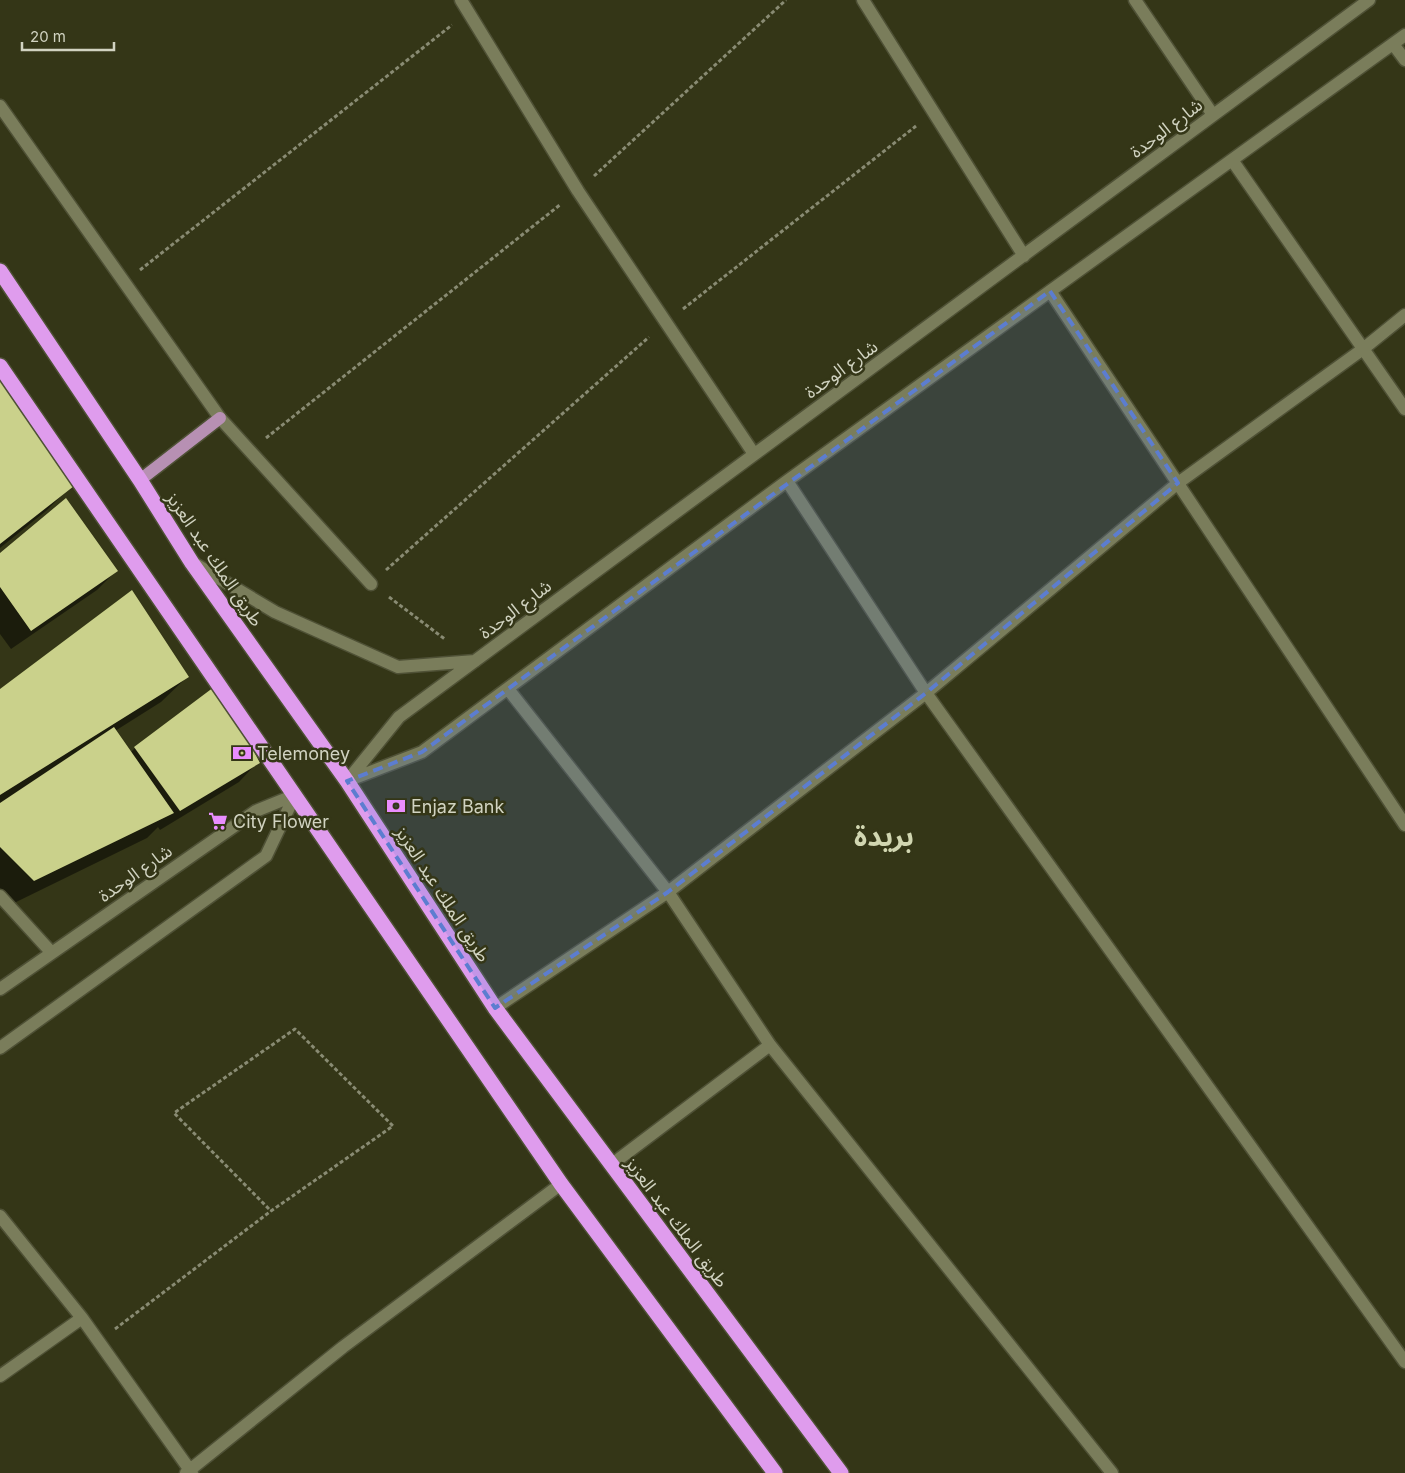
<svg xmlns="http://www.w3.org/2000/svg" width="1405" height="1473" viewBox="0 0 1405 1473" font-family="Inter,'Noto Sans Arabic',sans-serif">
<rect width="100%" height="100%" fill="#343617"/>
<path fill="#0007" d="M 0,379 L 72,485 L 46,511 L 0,548 Z
M 0,555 L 116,571 L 97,590 L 11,649 L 0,634 Z
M 187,677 L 161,702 L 115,731 L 130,753 L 135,748 L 258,762 L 239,782 L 160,830 L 158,827 L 147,838 L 8,906 L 0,898 L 0,691 Z"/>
<path fill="#cad18b" d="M 0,377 L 74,486 L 0,544 Z
M 66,498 L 118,571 L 31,631 L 0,587 L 0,553 Z
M 132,590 L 189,677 L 0,795 L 0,689 Z
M 218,684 L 260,763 L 180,811 L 134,747 Z
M 114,727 L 174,813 L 34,881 L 0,847 L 0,803 Z"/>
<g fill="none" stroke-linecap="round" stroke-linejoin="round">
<g stroke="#4f5136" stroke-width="15">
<path id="minor" d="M 461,0 L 578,191 L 754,454
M 863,0 L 1024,256
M 1135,0 L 1213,115
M 1393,44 L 1405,60
M 0,106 L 220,418 L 371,584
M 1232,160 L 1405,409
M 1050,291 L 1405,825
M 787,481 L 926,693 L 1405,1362
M 195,564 L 275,612 L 398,667 L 475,661
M 508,689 L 668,892 L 770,1045 L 1112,1473
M 348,780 L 399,717 L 1369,0
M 347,781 L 422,752 L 787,481 L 1405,35
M 0,896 L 51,952
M 0,989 L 256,811 L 295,795
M 495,1008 L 668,892 L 926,693 L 1178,483 L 1363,349 L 1405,315
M 0,1048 L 266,856 L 295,795
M 611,1165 L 770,1045
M 0,1216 L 82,1318 L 192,1473
M 0,1376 L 82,1318
M 186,1473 L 343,1347 L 561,1184"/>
</g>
<g stroke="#4f5136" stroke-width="15">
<path id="major" d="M 140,480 L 220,418"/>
</g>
<g stroke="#4f5136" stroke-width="18">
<path id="highway" d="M 0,271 L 140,480 L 192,563 L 347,781 L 495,1008 L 841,1473
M 0,366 L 561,1184 L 775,1473"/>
</g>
<path stroke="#898b73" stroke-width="3" stroke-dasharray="4 2.5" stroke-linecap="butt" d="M 594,176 L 786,0
M 140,270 L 452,25
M 683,309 L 916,126
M 266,438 L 561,204
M 386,570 L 649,337
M 389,597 L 446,640
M 115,1329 L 271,1211 L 393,1126 L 295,1029 L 174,1113 L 271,1211"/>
<use href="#minor" stroke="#7a7d5b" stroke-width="12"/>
<use href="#major" stroke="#b790b3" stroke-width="12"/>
<use href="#highway" stroke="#df9ced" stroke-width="15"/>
</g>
<path fill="#5c7dd0" fill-opacity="0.2" stroke="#5c7dd0" stroke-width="4" stroke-dasharray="10 6" stroke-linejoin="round" d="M 1050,291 L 1178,483 L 926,693 L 668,892 L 495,1008 L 347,781 L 422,752 Z"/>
<defs>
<g id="bank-bare" transform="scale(1.5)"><path d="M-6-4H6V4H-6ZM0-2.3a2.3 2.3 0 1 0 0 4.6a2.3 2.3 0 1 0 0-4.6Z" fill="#e98dfe" stroke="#343617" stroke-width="2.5" paint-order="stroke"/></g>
<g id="supermarket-bare" transform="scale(1.5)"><path d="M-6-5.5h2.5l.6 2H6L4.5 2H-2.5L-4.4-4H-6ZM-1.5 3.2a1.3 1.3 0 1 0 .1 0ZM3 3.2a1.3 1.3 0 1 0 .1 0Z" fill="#e98dfe" stroke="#343617" stroke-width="2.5" paint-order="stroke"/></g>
</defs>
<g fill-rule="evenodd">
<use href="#bank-bare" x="242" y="753"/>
<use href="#bank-bare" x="396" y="806"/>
<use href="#supermarket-bare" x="218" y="821"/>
</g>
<g text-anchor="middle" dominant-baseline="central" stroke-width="5" stroke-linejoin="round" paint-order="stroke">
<g font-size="18" fill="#d1d3c1" stroke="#343617">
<text transform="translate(1166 128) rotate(-37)">شارع الوحدة</text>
<text transform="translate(841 369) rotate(-36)">شارع الوحدة</text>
<text transform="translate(215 559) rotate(56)">طريق الملك عبد العزيز</text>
<text transform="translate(515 609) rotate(-37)">شارع الوحدة</text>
<text transform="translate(135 873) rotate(-35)">شارع الوحدة</text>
<text transform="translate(443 894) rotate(57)">طريق الملك عبد العزيز</text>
<text transform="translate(677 1222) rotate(53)">طريق الملك عبد العزيز</text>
</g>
<g font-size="18" fill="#d1d3c1" stroke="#343617" text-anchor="start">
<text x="257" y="753">Telemoney</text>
<text x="411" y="806">Enjaz Bank</text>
<text x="233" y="821">City Flower</text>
</g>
<g font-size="28" font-weight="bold" fill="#d1d6b1" stroke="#343617">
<text x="884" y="836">بريدة</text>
</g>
</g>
<path d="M22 42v8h92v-8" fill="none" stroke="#d1d3c1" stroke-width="2.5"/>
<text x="30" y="42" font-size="15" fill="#d1d3c1" stroke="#343617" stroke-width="4" paint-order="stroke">20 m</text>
</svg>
